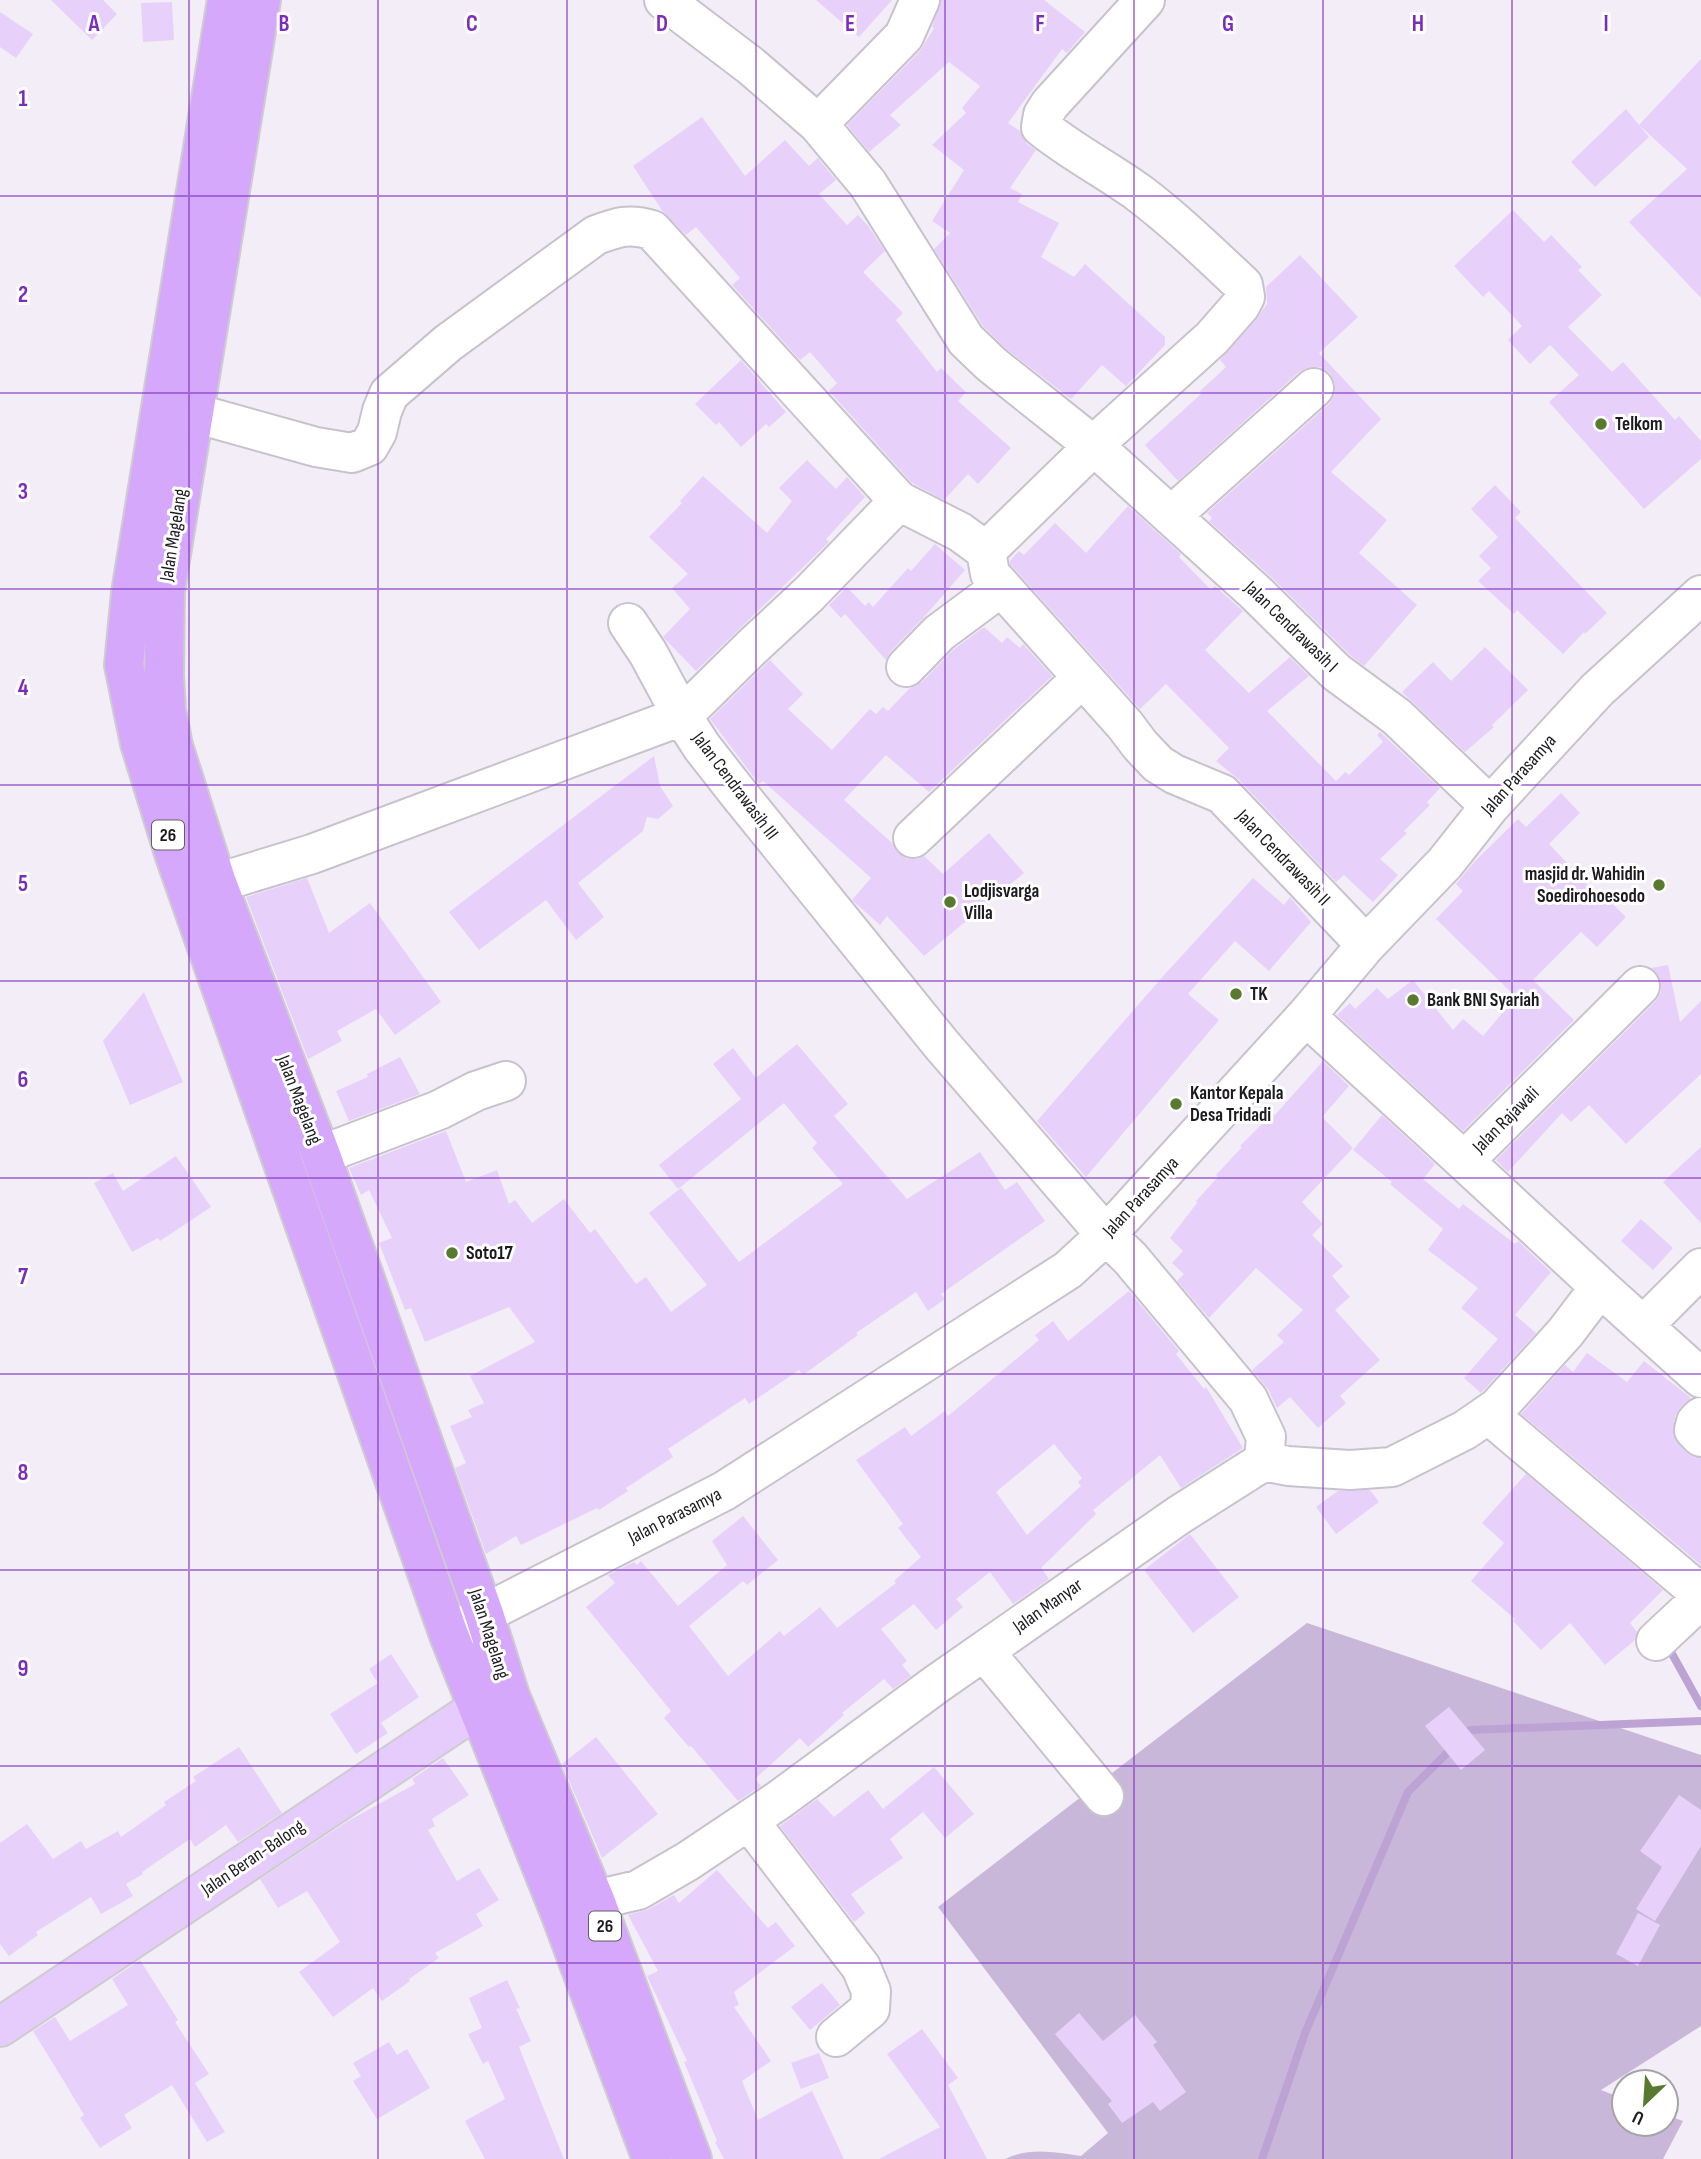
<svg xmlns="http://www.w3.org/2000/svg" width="1701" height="2159" viewBox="0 0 1701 2159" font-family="'Sofia Sans Condensed',sans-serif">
<rect width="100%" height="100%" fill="#f2edf7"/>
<path fill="#c9b7da" d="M 1307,1623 L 1701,1755 L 1701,2026 L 1601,2090 L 1624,2099 L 1624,2124 L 1666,2124 L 1666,2115 L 1683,2121 L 1663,2159 L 1005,2159 C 1029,2147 1056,2152 1081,2156 L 1108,2133 L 938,1907 Z"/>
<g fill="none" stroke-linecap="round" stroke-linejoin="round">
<path stroke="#bda2d4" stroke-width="8" d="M 1675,1645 L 1671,1652 L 1701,1706
M 1462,1738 L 1470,1730 L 1701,1721
M 1262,2159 L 1305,2033 L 1408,1792 L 1453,1747"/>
</g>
<path fill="#e7d1fa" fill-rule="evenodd" d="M 51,0 L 103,0 L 117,14 L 92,40 Z
M 816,0 L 892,0 L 859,37 Z
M 941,0 L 1044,0 L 1085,32 L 1067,53 L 1062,49 L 1008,123 L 1020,131 L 1027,144 L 1036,150 L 1010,188 L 1022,194 L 1018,202 L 1059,223 L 1041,257 L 1074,277 L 1085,264 L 1165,337 L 1165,345 L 1126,386 L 1102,365 L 1071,399 L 1005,348 L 983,326 L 934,249 L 950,233 L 932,221 L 964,170 L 932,145 L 966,113 L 962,108 L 980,86 L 949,62 L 890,115 L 901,125 L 869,152 L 847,125 L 920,51 L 934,28 L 932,27 Z
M 172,2 L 174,40 L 143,42 L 141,3 Z
M 0,12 L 33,34 L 16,58 L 0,47 Z
M 1701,59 L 1701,298 L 1629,222 L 1687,169 L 1639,125 L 1649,137 L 1595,187 L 1571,162 L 1626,109 L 1639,125 Z
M 702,117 L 745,176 L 785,140 L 809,166 L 818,158 L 836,180 L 819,194 L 847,225 L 858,215 L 868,226 L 885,251 L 863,272 L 903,313 L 896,320 L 937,372 L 941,368 L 966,392 L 958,401 L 1011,448 L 978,484 L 968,474 L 944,500 L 912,483 L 829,391 L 837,383 L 810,352 L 800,360 L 732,285 L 740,278 L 696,227 L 686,235 L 663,212 L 633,166 Z
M 1513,210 L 1544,242 L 1551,235 L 1582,267 L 1578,270 L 1602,295 L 1568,327 L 1612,372 L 1623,362 L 1675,420 L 1679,416 L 1701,441 L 1701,459 L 1644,509 L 1549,402 L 1579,375 L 1550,345 L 1530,364 L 1508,340 L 1522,326 L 1489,291 L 1483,297 L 1454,266 Z
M 1300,255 L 1358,317 L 1319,353 L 1381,419 L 1331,472 L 1387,520 L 1359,553 L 1417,605 L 1364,666 L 1350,655 L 1270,576 L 1209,521 L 1212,518 L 1207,513 L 1329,404 L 1335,394 L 1335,384 L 1330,373 L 1320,367 L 1310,367 L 1299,372 L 1178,481 L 1145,445 L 1202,393 L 1200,391 L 1226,367 L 1220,360 L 1256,320 L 1267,304 L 1266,287 Z
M 741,360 L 786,412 L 769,427 L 766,424 L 741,447 L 719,422 L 716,425 L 695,404 Z
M 807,460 L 836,489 L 847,477 L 865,497 L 826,539 L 829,542 L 696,671 L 663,637 L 690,609 L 672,588 L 688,574 L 649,537 L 682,503 L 680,501 L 703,476 L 767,533 L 792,501 L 779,488 Z
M 1495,485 L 1521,512 L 1515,518 L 1607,613 L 1585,634 L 1584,632 L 1563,654 L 1517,610 L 1514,614 L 1478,581 L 1491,568 L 1479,556 L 1498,537 L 1471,509 Z
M 1128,506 L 1181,554 L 1179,557 L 1211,590 L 1215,586 L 1243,611 L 1205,650 L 1249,693 L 1290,657 L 1309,676 L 1267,711 L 1336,781 L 1345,772 L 1349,775 L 1383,742 L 1377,735 L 1380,732 L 1440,788 L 1427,802 L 1430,805 L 1404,831 L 1407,833 L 1380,859 L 1398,875 L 1373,902 L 1344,875 L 1336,882 L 1238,779 L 1216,761 L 1229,748 L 1166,684 L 1140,709 L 1010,564 L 1010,561 L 1019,551 L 1024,555 L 1055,523 L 1086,553 Z
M 935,544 L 965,570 L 924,617 L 890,652 L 886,660 L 845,614 L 841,618 L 829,605 L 847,587 L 865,606 L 869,602 L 873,607 L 908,568 L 911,571 Z
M 984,627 L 1002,643 L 1007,637 L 1020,648 L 1023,644 L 1052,676 L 929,792 L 886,755 L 844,800 L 892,843 L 898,853 L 907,859 L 917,859 L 924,856 L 943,874 L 989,833 L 1024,873 L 924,956 L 887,916 L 880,925 L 854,902 L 852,900 L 871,878 L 763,781 L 759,784 L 710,719 L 770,660 L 803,694 L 788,709 L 832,750 L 870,709 L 876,714 L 883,707 L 888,711 L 910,688 L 922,682 L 953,650 Z
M 1485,647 L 1528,690 L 1492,725 L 1494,727 L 1465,752 L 1402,692 L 1433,662 L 1451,681 Z
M 654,756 L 660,786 L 673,806 L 658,819 L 647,817 L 643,831 L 578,883 L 604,917 L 576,940 L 546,900 L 479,950 L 449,912 Z
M 1561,793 L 1580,813 L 1549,844 L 1601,899 L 1604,896 L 1626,917 L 1597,947 L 1581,932 L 1533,980 L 1574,1020 L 1463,1131 L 1337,1015 L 1350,1003 L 1355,1009 L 1377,988 L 1388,999 L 1413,980 L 1453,1030 L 1463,1019 L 1483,1036 L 1516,997 L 1436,919 L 1463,891 L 1456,884 L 1475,861 L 1518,819 L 1526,827 Z
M 307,878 L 329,933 L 370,903 L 441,1002 L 395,1035 L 376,1009 L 337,1031 L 342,1041 L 308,1059 L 246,897 Z
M 1253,878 L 1284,905 L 1290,897 L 1311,922 L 1269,971 L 1235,941 L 1188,994 L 1219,1020 L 1086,1177 L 1037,1121 L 1165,974 Z
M 1668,965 L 1680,1022 L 1701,1001 L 1701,1074 L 1626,1144 L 1589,1105 L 1571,1122 L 1562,1113 L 1508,1172 L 1496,1160 L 1655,1002 L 1661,992 L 1661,981 L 1651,968 Z
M 144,992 L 183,1082 L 130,1105 L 103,1041 Z
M 797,1044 L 848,1104 L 834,1116 L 907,1199 L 980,1152 L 1005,1190 L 1017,1182 L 1045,1221 L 941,1294 L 945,1299 L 928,1311 L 916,1292 L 856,1333 L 858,1335 L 803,1375 L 799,1370 L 749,1404 L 745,1398 L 668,1449 L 673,1457 L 626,1488 L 628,1491 L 599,1510 L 597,1508 L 521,1545 L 516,1536 L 486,1554 L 455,1468 L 466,1463 L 450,1426 L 472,1417 L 468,1410 L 484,1403 L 470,1376 L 535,1342 L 509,1307 L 425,1342 L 411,1308 L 405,1310 L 379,1243 L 392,1238 L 369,1190 L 361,1195 L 349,1168 L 446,1131 L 466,1182 L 497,1170 L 509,1204 L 515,1200 L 532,1223 L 564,1199 L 590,1233 L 595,1229 L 636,1284 L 646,1277 L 671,1312 L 707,1285 L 649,1213 L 681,1188 L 739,1262 L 843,1184 L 812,1148 L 817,1143 L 784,1103 L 678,1189 L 659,1165 L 741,1099 L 713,1064 L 733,1048 L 756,1078 Z
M 400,1057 L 420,1094 L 349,1121 L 336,1091 L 368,1077 L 367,1074 Z
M 1323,1061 L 1349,1086 L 1322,1117 L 1353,1148 L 1302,1202 L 1323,1224 L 1312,1235 L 1343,1266 L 1332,1276 L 1350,1297 L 1335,1310 L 1380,1360 L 1340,1396 L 1346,1403 L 1318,1428 L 1290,1397 L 1277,1408 L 1268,1389 L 1252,1370 L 1284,1342 L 1277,1335 L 1303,1310 L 1256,1268 L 1209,1318 L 1177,1281 L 1184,1274 L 1172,1263 L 1183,1251 L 1170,1238 L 1197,1203 L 1196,1201 L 1218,1177 L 1216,1175 L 1242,1147 L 1240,1146 L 1272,1114 L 1274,1116 Z
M 1382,1115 L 1435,1164 L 1423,1179 L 1459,1209 L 1463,1204 L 1515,1244 L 1518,1241 L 1551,1272 L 1515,1315 L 1536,1333 L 1481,1393 L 1464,1378 L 1498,1339 L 1461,1308 L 1478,1288 L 1428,1250 L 1443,1229 L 1390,1184 L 1392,1182 L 1353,1150 Z
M 1701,1147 L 1701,1223 L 1663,1182 Z
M 176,1156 L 211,1207 L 160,1241 L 158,1238 L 132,1252 L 94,1183 L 113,1173 L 123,1191 Z
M 1641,1219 L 1673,1248 L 1653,1270 L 1621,1241 Z
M 1129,1291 L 1179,1351 L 1176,1354 L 1204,1389 L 1206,1387 L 1243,1448 L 1181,1488 L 1160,1455 L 1093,1510 L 1096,1514 L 1041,1568 L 1049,1579 L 1013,1604 L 990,1572 L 956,1599 L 963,1607 L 936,1630 L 914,1604 L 881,1629 L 907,1661 L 902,1665 L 911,1676 L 893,1689 L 884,1679 L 842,1713 L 844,1715 L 808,1747 L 800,1738 L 755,1779 L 761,1786 L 738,1801 L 691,1746 L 689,1747 L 664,1718 L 671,1711 L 586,1607 L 615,1583 L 608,1575 L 634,1562 L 637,1565 L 641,1561 L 678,1606 L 727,1565 L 712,1541 L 743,1516 L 778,1560 L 747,1585 L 743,1581 L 689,1626 L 728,1676 L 780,1631 L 784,1636 L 820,1607 L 837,1628 L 896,1583 L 894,1581 L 921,1557 L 898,1528 L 903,1524 L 856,1460 L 905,1427 L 911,1436 L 945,1411 L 948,1416 L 1039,1340 L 1035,1335 L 1053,1321 L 1068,1341 ZM 1054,1444 L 1082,1478 L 1078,1482 L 1081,1486 L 1027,1535 L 996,1492 Z
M 1587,1353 L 1627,1382 L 1644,1361 L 1691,1398 L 1681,1407 L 1675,1416 L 1673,1435 L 1686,1452 L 1695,1458 L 1701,1458 L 1701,1565 L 1521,1414 L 1565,1365 L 1573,1372 Z
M 1526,1474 L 1663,1590 L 1630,1623 L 1637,1632 L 1635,1640 L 1605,1665 L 1570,1623 L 1541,1650 L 1513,1621 L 1515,1619 L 1471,1581 L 1504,1543 L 1482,1523 Z
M 1370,1490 L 1379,1502 L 1336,1534 L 1316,1507 L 1338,1491 Z
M 1190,1534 L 1239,1597 L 1193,1633 L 1144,1570 Z
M 391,1654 L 419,1697 L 381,1723 L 388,1733 L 356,1754 L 330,1714 L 378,1683 L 369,1669 Z
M 1449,1707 L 1485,1750 L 1461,1770 L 1425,1726 Z
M 596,1737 L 658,1814 L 602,1858 L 562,1764 Z
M 239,1747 L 282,1813 L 238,1842 L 226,1825 L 195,1847 L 190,1839 L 142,1872 L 143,1874 L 126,1884 L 133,1896 L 101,1914 L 91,1897 L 36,1932 L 38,1935 L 9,1956 L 0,1944 L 0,1843 L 27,1824 L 53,1859 L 81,1841 L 86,1849 L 118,1831 L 121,1837 L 166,1805 L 164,1802 L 196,1781 L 193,1777 Z
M 443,1758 L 469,1795 L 432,1819 L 435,1826 L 428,1830 L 457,1881 L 479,1868 L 499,1900 L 476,1914 L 483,1926 L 435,1953 L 439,1958 L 409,1979 L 410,1981 L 382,2001 L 373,1988 L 333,2017 L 299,1972 L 340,1942 L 307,1891 L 278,1908 L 260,1879 L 348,1821 L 415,1784 L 412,1779 Z
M 934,1767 L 974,1814 L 945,1838 L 923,1812 L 890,1839 L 903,1858 L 851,1894 L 865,1913 L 854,1922 L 780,1826 L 817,1799 L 834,1817 L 868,1790 L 883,1809 Z
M 1679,1795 L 1701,1810 L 1701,1846 L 1655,1921 L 1636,1909 L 1662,1867 L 1640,1851 Z
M 717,1870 L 768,1928 L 776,1922 L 795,1946 L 734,1992 L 739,2005 L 734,2007 L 771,2061 L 742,2081 L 758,2120 L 812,2091 L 844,2159 L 724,2159 L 715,2142 L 717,2141 L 684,2062 L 687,2061 L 647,1976 L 658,1971 L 628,1915 L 649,1909 L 674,1895 L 679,1903 Z
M 1638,1913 L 1660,1925 L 1638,1966 L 1616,1954 Z
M 140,1960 L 178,2020 L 175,2022 L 209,2074 L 195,2083 L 225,2132 L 207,2142 L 172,2085 L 124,2115 L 132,2128 L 100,2148 L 80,2118 L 84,2115 L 65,2083 L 33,2031 L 55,2017 L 70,2041 L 128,2005 L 112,1979 Z
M 507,1980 L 520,2008 L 516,2009 L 531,2041 L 519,2047 L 564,2159 L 485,2159 L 465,2121 L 505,2099 L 488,2061 L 483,2064 L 468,2034 L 482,2028 L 469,1998 Z
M 822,1983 L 840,2005 L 810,2030 L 791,2007 Z
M 1079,2013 L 1103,2041 L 1135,2015 L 1157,2042 L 1153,2045 L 1186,2092 L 1160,2111 L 1153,2102 L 1122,2123 L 1108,2104 L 1112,2101 L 1055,2034 Z
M 922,2029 L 958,2078 L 948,2085 L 987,2159 L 879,2159 L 940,2127 L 887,2054 Z
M 389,2042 L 397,2055 L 407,2049 L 430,2088 L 377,2119 L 353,2081 L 361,2076 L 353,2063 Z
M 819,2053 L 829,2078 L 801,2089 L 791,2063 Z"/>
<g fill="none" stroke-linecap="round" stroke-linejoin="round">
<g stroke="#c8c2cd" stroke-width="42">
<path id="minor" d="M 664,0 L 751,66 L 818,124 L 868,184 L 966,340 L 991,364 L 1094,446 L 1255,592 L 1336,672 L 1397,717 L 1490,806
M 818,124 L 904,36 L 920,0
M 194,413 L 316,447 L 352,453 L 369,446 L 377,432 L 382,411 L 389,394 L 448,343 L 596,235 C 618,227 629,223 652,230 L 899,501 L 960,532 L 986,551 L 990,574 L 1125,725 L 1140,745 L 1158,764 L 1174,774 L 1222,794 L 1366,945
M 1171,516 L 1314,388
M 986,551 L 1109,431 L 1212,338 L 1240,306 L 1245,297 L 1243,285 C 1210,254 1176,221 1139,193 C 1107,170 1072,152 1041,127 L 1043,115 L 1050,104 L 1145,0
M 628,623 L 648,653 L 682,716 L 752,647 L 809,594 L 899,501
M 906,667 L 939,633 L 1001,587
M 913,838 L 1081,679
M 217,883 L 312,854 L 682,716 L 702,747 L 738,793 L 941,1044 L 1106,1235 L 1130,1258 L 1248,1399 L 1266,1437 L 1264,1461 L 1179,1515 L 938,1683 L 779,1800 L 688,1861 L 638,1890 L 595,1900
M 1306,1016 L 1464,1161 L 1640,986
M 321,1155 L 439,1110 L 476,1091 L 506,1081
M 1600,1287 L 1701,1378
M 1643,1326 L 1701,1268
M 1488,1414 L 1701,1594
M 1701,1417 L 1696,1422 L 1694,1430 L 1701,1437
M 1264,1461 L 1288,1466 L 1350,1470 L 1392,1467 L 1465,1430 L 1497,1408 L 1565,1333 L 1600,1287 L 1464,1161
M 457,1630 L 484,1614 L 724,1491 L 1068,1270 L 1106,1235 L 1306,1016 L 1366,945 L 1445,863 L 1490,806 L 1597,690 L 1701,595
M 1656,1641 L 1701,1599
M 984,1651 L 1104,1796
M 749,1821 L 861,1967 L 871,1991 L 870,2009 L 836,2037"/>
</g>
<g stroke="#cdcdce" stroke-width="42">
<path id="major" d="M 0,2027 L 478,1708 L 508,1697"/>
</g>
<g stroke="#cdcdce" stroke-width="42">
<path id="highway" d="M 227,0 L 131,593 L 124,665 L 140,743 L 175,856 L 449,1635 L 561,1915 L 652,2159
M 261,0 L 165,591 L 164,676 L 166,710 L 173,746 L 217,883 L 321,1155 L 484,1614 L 510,1696 L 595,1900 L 692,2159"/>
</g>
<use href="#minor" stroke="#fff" stroke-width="38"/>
<use href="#major" stroke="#e6cbfd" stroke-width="38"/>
<use href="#highway" stroke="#d6a8fb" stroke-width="38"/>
</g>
<path fill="none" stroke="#7b2cbf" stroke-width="2" stroke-opacity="0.55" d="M 189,0 L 189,2159M 378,0 L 378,2159M 567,0 L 567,2159M 756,0 L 756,2159M 945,0 L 945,2159M 1134,0 L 1134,2159M 1323,0 L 1323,2159M 1512,0 L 1512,2159M 0,196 L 1701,196M 0,393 L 1701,393M 0,589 L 1701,589M 0,785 L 1701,785M 0,981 L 1701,981M 0,1178 L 1701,1178M 0,1374 L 1701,1374M 0,1570 L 1701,1570M 0,1766 L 1701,1766M 0,1963 L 1701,1963"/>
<g fill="#59792f" stroke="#fff" stroke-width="2.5">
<circle cx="1601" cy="424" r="7"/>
<circle cx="1659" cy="885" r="7"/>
<circle cx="950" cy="902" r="7"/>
<circle cx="1236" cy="994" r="7"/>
<circle cx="1413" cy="1000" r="7"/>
<circle cx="1176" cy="1104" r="7"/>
<circle cx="452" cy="1253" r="7"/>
</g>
<g text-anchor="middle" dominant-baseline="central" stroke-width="6" stroke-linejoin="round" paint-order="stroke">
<g fill="#fff" stroke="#615f62" stroke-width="2">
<rect x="152" y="820.5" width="32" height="29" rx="5"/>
<rect x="589" y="1911.5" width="32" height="29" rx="5"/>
</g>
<g font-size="18" font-weight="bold" fill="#1d1b1f">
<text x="168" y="835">26</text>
<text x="605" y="1926">26</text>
</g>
<g font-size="19" font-weight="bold" fill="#1d1b1f" stroke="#fff" text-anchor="start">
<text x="1615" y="424">Telkom</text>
<text x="1645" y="874" text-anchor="end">masjid dr. Wahidin<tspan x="1645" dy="22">Soedirohoesodo</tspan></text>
<text x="964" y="891">Lodjisvarga<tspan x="964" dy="22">Villa</tspan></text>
<text x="1250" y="994">TK</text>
<text x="1427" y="1000">Bank BNI Syariah</text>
<text x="1190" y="1093">Kantor Kepala<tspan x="1190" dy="22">Desa Tridadi</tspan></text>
<text x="466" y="1253">Soto17</text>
</g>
<g font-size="19" fill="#1d1b1f" stroke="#fff">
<text transform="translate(174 535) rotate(-81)">Jalan Magelang</text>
<text transform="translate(1291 627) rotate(44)">Jalan Cendrawasih I</text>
<text transform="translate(1519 775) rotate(-48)">Jalan Parasamya</text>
<text transform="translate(735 786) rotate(53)">Jalan Cendrawasih III</text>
<text transform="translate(1283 858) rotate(46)">Jalan Cendrawasih II</text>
<text transform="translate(299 1100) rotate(69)">Jalan Magelang</text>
<text transform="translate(1506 1120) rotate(-45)">Jalan Rajawali</text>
<text transform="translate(1141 1197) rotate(-47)">Jalan Parasamya</text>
<text transform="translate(675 1516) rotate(-27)">Jalan Parasamya</text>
<text transform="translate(1048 1606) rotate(-35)">Jalan Manyar</text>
<text transform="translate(489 1634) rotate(72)">Jalan Magelang</text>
<text transform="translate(253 1858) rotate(-34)">Jalan Beran-Balong</text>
</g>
</g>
<g font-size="23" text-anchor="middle" font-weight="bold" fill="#7b2cbf" stroke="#fff" stroke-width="6" stroke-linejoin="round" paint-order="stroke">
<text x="94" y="31">A</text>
<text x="284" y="31">B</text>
<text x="472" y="31">C</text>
<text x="662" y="31">D</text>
<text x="850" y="31">E</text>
<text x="1040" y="31">F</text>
<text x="1228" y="31">G</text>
<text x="1418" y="31">H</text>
<text x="1606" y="31">I</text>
<text x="23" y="106">1</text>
<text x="23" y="302">2</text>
<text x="23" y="499">3</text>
<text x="23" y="695">4</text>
<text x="23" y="891">5</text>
<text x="23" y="1087">6</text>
<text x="23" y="1284">7</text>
<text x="23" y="1480">8</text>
<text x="23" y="1676">9</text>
</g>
<g transform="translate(1645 2103) rotate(205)"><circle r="33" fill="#ffffff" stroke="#a5a4a5" stroke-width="2"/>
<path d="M0-5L12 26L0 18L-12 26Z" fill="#59792f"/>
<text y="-10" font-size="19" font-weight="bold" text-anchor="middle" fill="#1d1b1f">U</text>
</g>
</svg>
